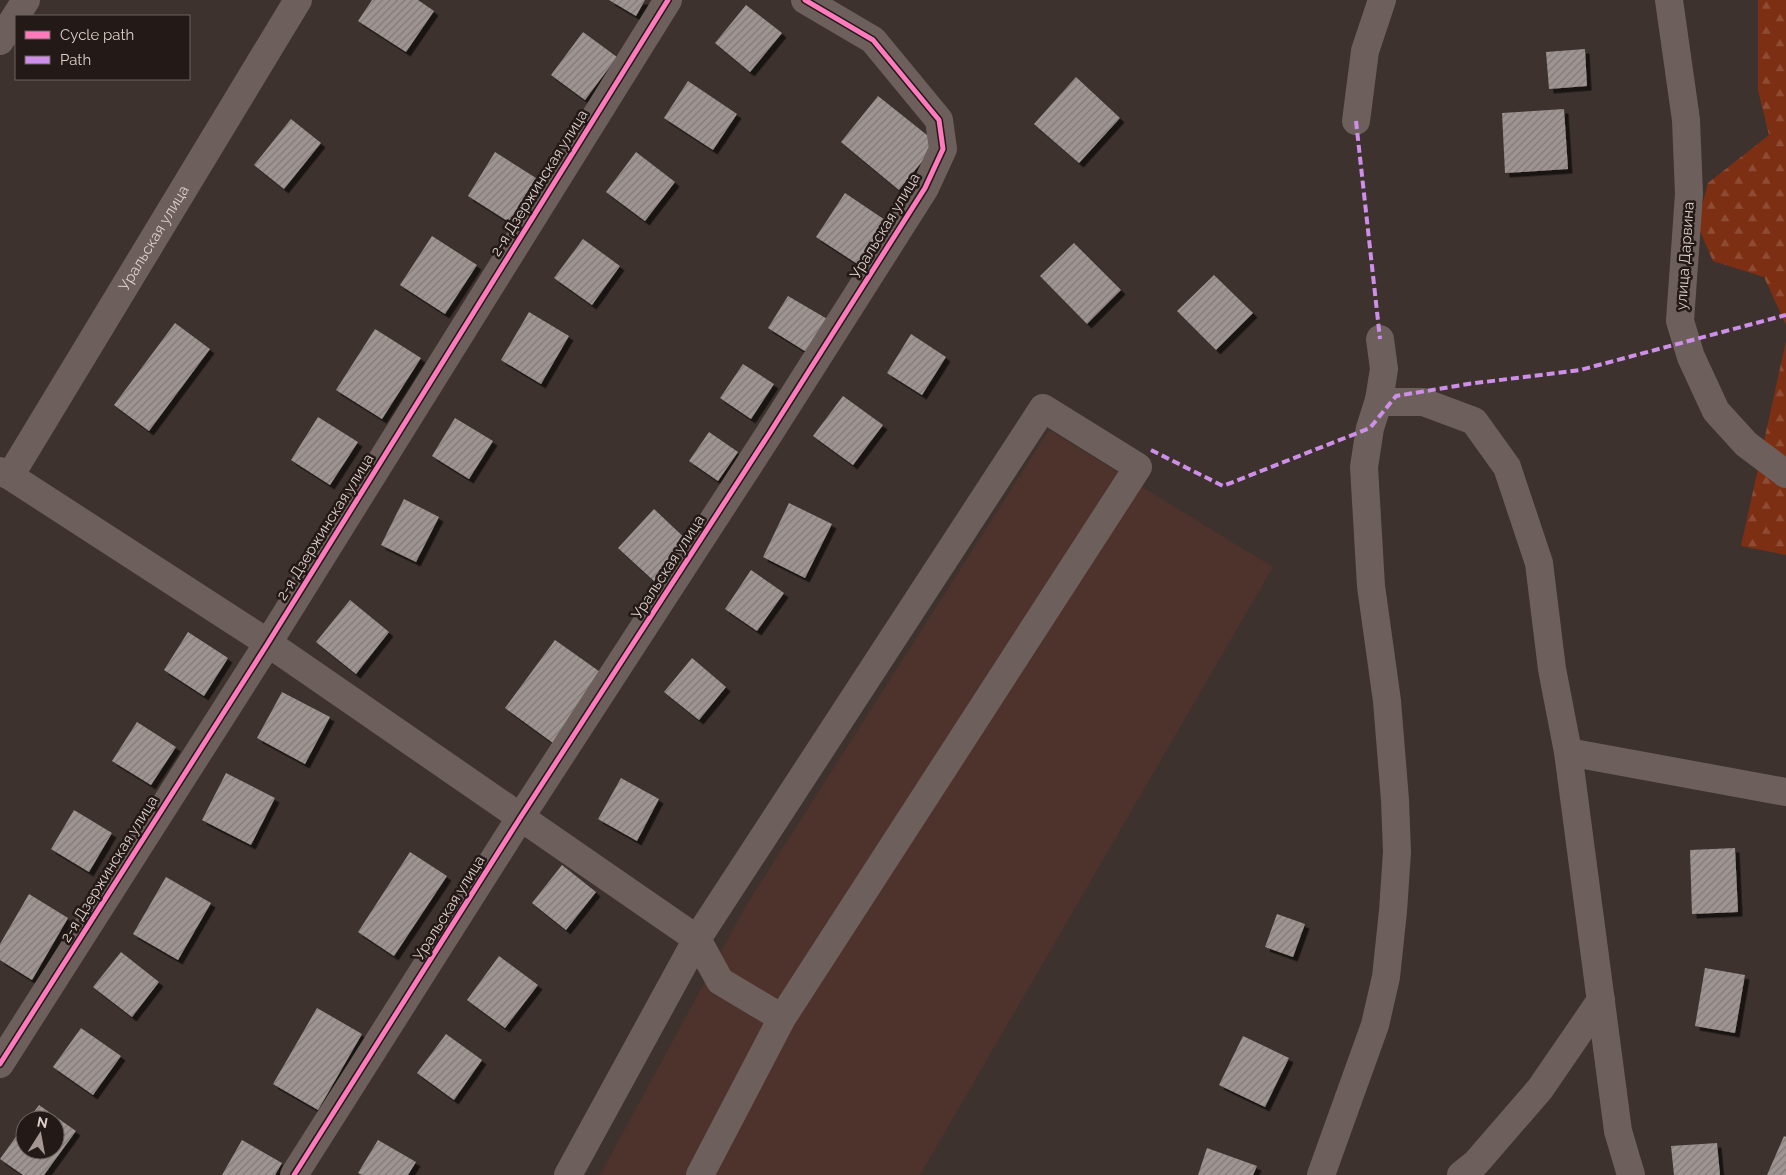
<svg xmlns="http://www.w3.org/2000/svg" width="1786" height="1175" viewBox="0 0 1786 1175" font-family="Raleway,sans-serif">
<defs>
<pattern id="forest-firs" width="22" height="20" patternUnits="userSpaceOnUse" patternTransform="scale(1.25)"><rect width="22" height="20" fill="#7d2f13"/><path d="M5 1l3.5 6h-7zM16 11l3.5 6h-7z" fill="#8f4c34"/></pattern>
<pattern id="building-hatch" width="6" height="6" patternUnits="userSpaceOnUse" patternTransform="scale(1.25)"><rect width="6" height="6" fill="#9e9492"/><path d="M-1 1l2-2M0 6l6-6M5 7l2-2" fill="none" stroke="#827a78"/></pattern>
<filter id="shadow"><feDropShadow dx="4.5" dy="4.5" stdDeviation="0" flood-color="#0009"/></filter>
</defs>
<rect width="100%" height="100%" fill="#3d322e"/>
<path fill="#4d332b" d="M 1049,430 L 1273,567 L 920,1175 L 600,1175 L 747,904 Z"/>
<path fill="url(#forest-firs)" d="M 1758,0 L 1786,0 L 1786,325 L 1764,277 L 1713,261 L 1697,224 L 1708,183 L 1769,135 L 1758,90 Z
M 1786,341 L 1786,555 L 1741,546 Z"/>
<path fill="url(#building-hatch)" filter="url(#shadow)" d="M 372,0 L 418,0 L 434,11 L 406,52 L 358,21 Z
M 609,0 L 645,0 L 636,16 Z
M 746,5 L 782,33 L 750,72 L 715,43 Z
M 583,32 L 617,57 L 585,100 L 551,75 Z
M 1585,49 L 1587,86 L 1549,89 L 1546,52 Z
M 1076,77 L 1120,118 L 1079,163 L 1034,124 Z
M 688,81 L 737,114 L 713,150 L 664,118 Z
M 878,96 L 937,143 L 899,190 L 841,142 Z
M 1564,109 L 1568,169 L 1505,173 L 1502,113 Z
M 291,119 L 321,143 L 284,189 L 254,165 Z
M 495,152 L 536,178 L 509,222 L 468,196 Z
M 636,152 L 675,182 L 645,221 L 606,192 Z
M 845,193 L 888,222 L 859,265 L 816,237 Z
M 432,236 L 477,265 L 445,314 L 400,285 Z
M 583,239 L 620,266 L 592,305 L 554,278 Z
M 1074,243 L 1121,290 L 1087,324 L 1040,276 Z
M 1214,275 L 1253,313 L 1216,350 L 1177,311 Z
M 788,296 L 829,320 L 808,353 L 768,328 Z
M 529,312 L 569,336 L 541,384 L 501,360 Z
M 175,323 L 210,349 L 149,431 L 114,405 Z
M 375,329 L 421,358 L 382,419 L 336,390 Z
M 911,334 L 946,357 L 922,395 L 887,373 Z
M 743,364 L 774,384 L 751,419 L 720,398 Z
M 843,396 L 883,425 L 853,465 L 813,436 Z
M 318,417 L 358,442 L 330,485 L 291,460 Z
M 455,418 L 493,441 L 469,479 L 432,456 Z
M 709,432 L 738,452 L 718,481 L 689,461 Z
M 404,499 L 439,517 L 416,562 L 381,545 Z
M 789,503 L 832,524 L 805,578 L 763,557 Z
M 654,509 L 690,543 L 654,581 L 618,548 Z
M 751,570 L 784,593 L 757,631 L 725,609 Z
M 350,600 L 389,632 L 356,674 L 316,642 Z
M 188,632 L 228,658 L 204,696 L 164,670 Z
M 555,640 L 603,674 L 553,743 L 505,708 Z
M 692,658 L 726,687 L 699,720 L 664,692 Z
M 282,692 L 330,717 L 305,764 L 257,738 Z
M 137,722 L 176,747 L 151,785 L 112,761 Z
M 226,773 L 275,798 L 251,845 L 202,820 Z
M 621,778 L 659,799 L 637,841 L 598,819 Z
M 74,810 L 112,833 L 89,872 L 51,849 Z
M 1735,848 L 1738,912 L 1692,914 L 1690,850 Z
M 410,852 L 447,876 L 394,956 L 358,932 Z
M 562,865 L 596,892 L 566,930 L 532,903 Z
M 166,877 L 211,903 L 178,960 L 133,934 Z
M 29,894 L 68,918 L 32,980 L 0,960 L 0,944 Z
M 1277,914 L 1305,924 L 1293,957 L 1265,947 Z
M 121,952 L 159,982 L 132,1017 L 93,987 Z
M 499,956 L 538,985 L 505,1028 L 467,1000 Z
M 1705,968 L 1745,975 L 1735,1033 L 1695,1026 Z
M 317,1008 L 362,1034 L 318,1110 L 273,1084 Z
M 81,1028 L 121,1056 L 93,1095 L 53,1067 Z
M 446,1034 L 482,1060 L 454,1100 L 417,1073 Z
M 1243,1036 L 1289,1058 L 1265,1107 L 1219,1085 Z
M 39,1105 L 76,1131 L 44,1175 L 23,1175 L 0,1159 L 25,1124 L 25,1150 L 55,1150 L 55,1120 L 28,1120 Z
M 1784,1136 L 1786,1137 L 1786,1175 L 1767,1175 Z
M 242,1140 L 282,1163 L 275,1175 L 222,1175 Z
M 378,1140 L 416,1162 L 408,1175 L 362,1175 L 358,1173 Z
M 1717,1143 L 1720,1175 L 1674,1175 L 1671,1146 Z
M 1207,1148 L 1257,1166 L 1253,1175 L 1198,1175 Z"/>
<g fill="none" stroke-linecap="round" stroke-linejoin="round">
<g stroke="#6d605c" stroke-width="28">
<path d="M 1669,0 L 1686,120 L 1689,194 L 1680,321 L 1691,357 L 1716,411 L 1746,444 L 1786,474"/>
<path d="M 0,41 L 26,0"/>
<path d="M 1356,121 L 1365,51 L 1382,0"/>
<path d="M 1379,400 L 1390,402 L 1423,402 L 1474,421 L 1507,467 L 1539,563 L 1552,669 L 1568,752 L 1618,1131 L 1631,1175"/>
<path d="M 0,471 L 10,476 L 268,643 L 697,939 L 568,1175"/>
<path id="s1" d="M 10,476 L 298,0"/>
<path d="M 1568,752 L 1786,792"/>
<path d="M 0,1064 L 268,643 L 668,0"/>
<path d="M 294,1175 L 520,818 L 769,434 L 925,188 L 943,149 L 939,120 L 873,40 L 805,0"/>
<path d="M 700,1175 L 782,1018 L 1138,467 L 1043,408 L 697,939 L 720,981 L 782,1018"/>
<path d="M 1321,1175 L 1375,1025 L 1386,977 L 1393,911 L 1397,852 L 1395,800 L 1387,701 L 1371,586 L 1364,467 L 1370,428 L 1379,400 L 1384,369 L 1380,339"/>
<path d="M 1461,1175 L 1476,1163 L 1540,1089 L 1601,1000"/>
</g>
<path stroke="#ce8fe9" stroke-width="4" stroke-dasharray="8 4" stroke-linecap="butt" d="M 1356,121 L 1380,339
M 1151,450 L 1223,486 L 1370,428 L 1396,396 L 1468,384 L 1580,370 L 1786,315"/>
<g stroke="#231916" stroke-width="8">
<path id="cycleway" d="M 0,1064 L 268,643 L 668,0
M 294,1175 L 520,818 L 769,434 L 925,188 L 943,149 L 939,120 L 873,40 L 805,0"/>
</g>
<use href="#cycleway" stroke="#fd7abc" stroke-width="5"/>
</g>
<g text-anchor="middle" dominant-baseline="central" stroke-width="5" stroke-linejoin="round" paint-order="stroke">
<g font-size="15" fill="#ddcfcb" stroke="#231916">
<text transform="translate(539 183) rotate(-58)">2-я Дзержинская улица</text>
<text transform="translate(885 226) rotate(-59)">Уральская улица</text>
<text stroke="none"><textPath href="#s1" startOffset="278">Уральская улица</textPath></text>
<text transform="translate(1685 256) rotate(-86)">улица Дарвина</text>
<text transform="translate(325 527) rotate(-58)">2-я Дзержинская улица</text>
<text transform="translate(668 567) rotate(-57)">Уральская улица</text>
<text transform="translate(109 869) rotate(-58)">2-я Дзержинская улица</text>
<text transform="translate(449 908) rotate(-58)">Уральская улица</text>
</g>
</g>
<rect x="15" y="15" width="175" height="65" fill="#231916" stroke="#6d625e"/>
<rect x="25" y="31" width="25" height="8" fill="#fd7abc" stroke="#6d625e"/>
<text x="60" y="40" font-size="15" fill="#ddcfcb">Cycle path</text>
<rect x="25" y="56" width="25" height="8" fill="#ce8fe9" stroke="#6d625e"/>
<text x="60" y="65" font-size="15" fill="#ddcfcb">Path</text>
<g transform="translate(40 1135) rotate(11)"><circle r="24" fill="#231916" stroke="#6d625e"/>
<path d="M0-4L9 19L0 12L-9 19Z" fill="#a59894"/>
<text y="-8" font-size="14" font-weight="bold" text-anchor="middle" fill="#ddcfcb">N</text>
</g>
</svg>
